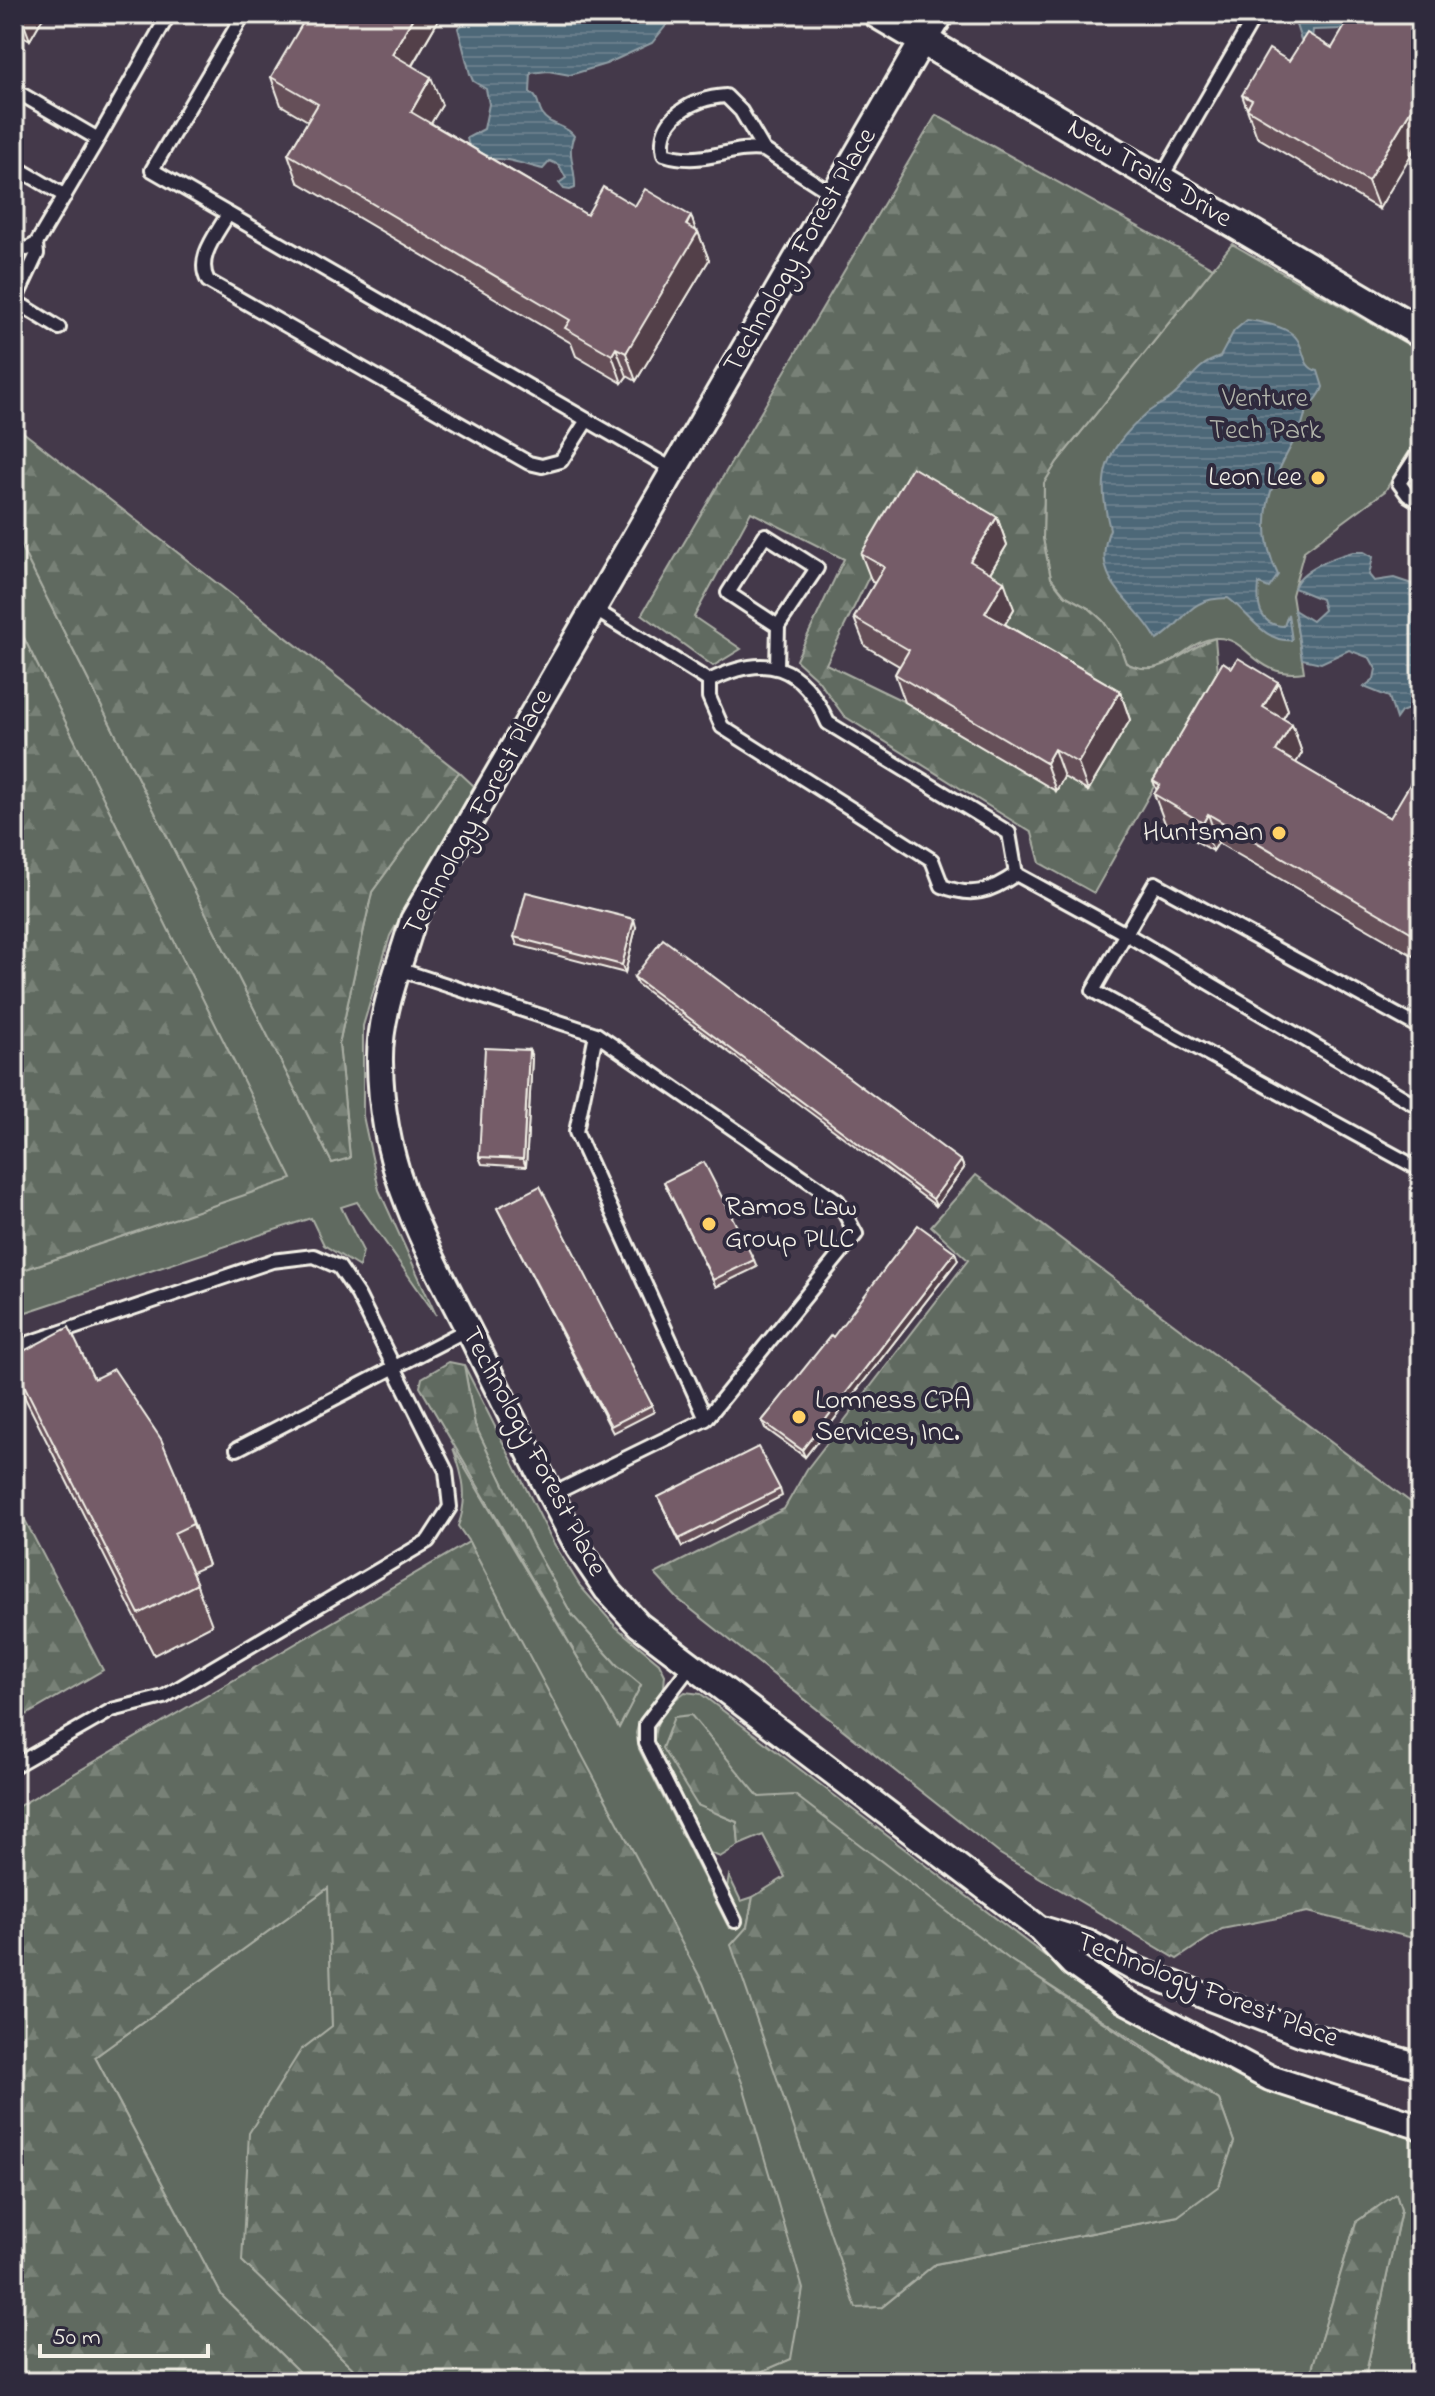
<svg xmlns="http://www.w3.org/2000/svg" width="1435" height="2396" viewBox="0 0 1435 2396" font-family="'Indie Flower',sans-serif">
<defs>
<pattern id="forest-firs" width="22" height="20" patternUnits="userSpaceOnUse" patternTransform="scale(2)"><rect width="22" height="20" fill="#616b60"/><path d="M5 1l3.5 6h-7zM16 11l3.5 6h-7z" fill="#788177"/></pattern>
<pattern id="water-rules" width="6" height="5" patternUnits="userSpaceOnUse" patternTransform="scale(2)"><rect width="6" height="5" fill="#4e6778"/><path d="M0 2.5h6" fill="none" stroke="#687d8b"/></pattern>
</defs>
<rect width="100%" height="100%" fill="#44394a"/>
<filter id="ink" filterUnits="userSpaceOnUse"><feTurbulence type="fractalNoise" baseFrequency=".0125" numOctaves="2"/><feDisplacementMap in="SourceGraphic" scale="16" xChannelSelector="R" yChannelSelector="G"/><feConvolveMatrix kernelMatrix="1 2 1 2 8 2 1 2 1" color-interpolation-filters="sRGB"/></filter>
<g filter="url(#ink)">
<path fill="#616b60" stroke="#aaaea4" stroke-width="2" d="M 1232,244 L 1421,352 L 1421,432 L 1385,491 L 1304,551 L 1292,595 L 1304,672 C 1255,680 1248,636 1216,638 C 1180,641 1169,685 1126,663 L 1119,644 L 1103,621 L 1090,609 L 1065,595 L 1051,578 L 1043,539 L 1044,483 L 1057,462 Z
M 14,533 L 332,1163 L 350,1157 L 339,1044 L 372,892 L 459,772 L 474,786 L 390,936 L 363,1026 L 363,1116 L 379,1190 L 436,1315 L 357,1202 L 341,1207 L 363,1251 L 359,1267 L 324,1245 L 311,1218 L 14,1316 L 14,1273 L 291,1178 L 14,618 Z
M 464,1365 L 553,1542 L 580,1586 L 616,1627 L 659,1663 L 665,1675 L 664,1687 L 640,1719 L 636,1733 L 639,1749 L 729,1928 L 742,1920 L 727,1887 L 729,1876 L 741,1901 L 753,1897 L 747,1927 L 882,2307 L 935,2264 L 1178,2216 L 1234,2142 L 1219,2100 L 1138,2043 L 759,1797 L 740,1776 L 720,1815 L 737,1822 L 739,1845 L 720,1857 L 710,1853 L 654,1741 C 654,1720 668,1704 685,1692 L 701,1694 L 1086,1987 L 1170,2038 L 1265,2085 L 1350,2118 L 1421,2137 L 1421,2382 L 1364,2382 L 1401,2210 L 1396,2195 L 1356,2222 L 1308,2382 L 738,2382 L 791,2359 L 469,1542 L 458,1526 C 469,1498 463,1475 453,1448 L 619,1727 L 641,1685 L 617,1665 L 572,1615 L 533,1545 L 475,1425 Z
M 329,1887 L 332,2027 L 301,2050 L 242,2261 L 367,2382 L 309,2382 L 222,2296 L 95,2057 Z"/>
<path fill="url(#forest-firs)" stroke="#aaaea4" stroke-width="2" fill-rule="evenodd" d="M 936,115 L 1213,268 L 1057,462 L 1044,483 L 1043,539 L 1051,578 L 1064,595 L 1090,609 L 1103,621 L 1119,644 L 1126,663 C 1161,681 1183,649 1215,638 L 1218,673 L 1094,893 L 1040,863 L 1032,833 L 844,716 L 818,680 L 796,660 L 844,559 L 751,512 L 694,617 L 741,649 L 713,666 L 642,614 ZM 912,489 L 995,641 L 1088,790 L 1064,777 L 1056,790 L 905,702 L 826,664 Z
M 14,425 L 459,772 L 372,892 L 339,1044 L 350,1158 L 332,1163 L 14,533 Z
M 14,618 L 292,1179 L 14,1273 Z
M 976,1175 L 1421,1510 L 1421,1940 L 1308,1912 L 1222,1929 L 1177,1959 L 1000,1854 L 678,1599 L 655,1574 L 784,1509 L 807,1469 L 968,1260 L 931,1226 Z
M 449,1362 L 464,1365 L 475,1425 L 533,1545 L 572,1615 L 617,1665 L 641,1685 L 619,1728 L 420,1387 L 422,1378 Z
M 14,1499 L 103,1670 L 14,1722 Z
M 469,1542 L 703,1983 L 743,2085 L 803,2289 L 791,2359 L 738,2382 L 367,2382 L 242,2261 L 249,2133 L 301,2050 L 332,2026 L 328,1888 L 95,2057 L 222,2296 L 309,2382 L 14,2382 L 14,1809 Z
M 691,1715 L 759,1797 L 795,1795 L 1009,1959 L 1219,2100 L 1234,2142 L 1219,2186 L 1178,2216 L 935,2264 L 882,2307 L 856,2308 L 731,1945 L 747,1927 L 753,1897 L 785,1877 L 763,1835 L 739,1845 L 737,1822 L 697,1805 L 662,1748 L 674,1717 Z
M 1396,2194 L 1401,2210 L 1364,2382 L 1308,2382 L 1356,2222 Z"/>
<path fill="url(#water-rules)" stroke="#909ea5" stroke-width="2" d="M 497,14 L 665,14 L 668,23 L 652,43 L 606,64 L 570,75 L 548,71 L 531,73 L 530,92 C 540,99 537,105 542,114 C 549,126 566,124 574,136 C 566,152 576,169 575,188 L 570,190 L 564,189 L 559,183 L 566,178 L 559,165 L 550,161 L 543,169 C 522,164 506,157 484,159 L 469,147 L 467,138 L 484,129 L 489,104 L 486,89 L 473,81 L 470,74 L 458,28 L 472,18 Z
M 1298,14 L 1365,14 L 1344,29 L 1313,30 L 1312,39 L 1301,40 L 1295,22 Z
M 1247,320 C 1262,322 1288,326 1297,339 C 1305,350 1302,368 1318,371 L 1323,387 C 1320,398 1311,403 1306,413 C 1303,418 1303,424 1300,430 C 1273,478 1251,519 1278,575 L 1269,588 L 1259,584 C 1257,604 1258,625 1284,626 L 1288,614 L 1292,640 C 1264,643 1249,613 1228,598 C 1184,598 1188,622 1157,640 C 1136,599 1088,583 1110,529 C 1096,474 1104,452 1147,413 C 1155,406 1165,403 1173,396 C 1193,379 1194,366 1220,357 L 1234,331 Z
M 1353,552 L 1364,552 L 1373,557 L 1369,575 L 1374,581 L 1394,578 L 1421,587 L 1421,704 L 1401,712 L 1396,719 L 1389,697 L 1364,687 L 1374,679 L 1376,669 L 1370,658 L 1349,650 L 1321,663 L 1302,659 L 1294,610 L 1312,621 L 1324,610 L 1321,599 L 1294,588 C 1300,569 1334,557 1353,552 Z"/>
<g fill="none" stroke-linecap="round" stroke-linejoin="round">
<g stroke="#f4f1e8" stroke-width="18">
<path id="service" d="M 244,14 L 152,170 L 674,470
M 14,90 L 98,139 L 169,14
M 764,150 C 729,145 705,167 664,154 C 656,117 694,98 726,96 L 741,111 L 764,150 L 834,195
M 14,166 L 65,196
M 1160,180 L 1256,14
M 228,214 C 217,234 195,258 208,281 L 529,463 L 542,466 L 561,461 L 587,420
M 36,244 L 37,254 L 15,301 L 59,328
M 14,245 L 27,249 L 36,244 L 98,139
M 1421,449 L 1399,483 L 1408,495 L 1421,503
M 594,609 L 709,681
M 777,666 L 778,626 L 728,593 L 765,535 L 817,568 L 778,626
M 1016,874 L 1009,833 L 828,723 C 802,664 766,652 709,681 L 709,697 L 722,727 L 932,860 L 942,886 C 972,898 990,892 1016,874 L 1126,934 L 1421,1108
M 398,969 L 596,1034 L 838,1201 L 856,1234 L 706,1419 L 551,1495
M 1421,1028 L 1155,883 L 1093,991 L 1421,1170
M 596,1034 L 576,1132 L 706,1419
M 14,1348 L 272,1261 L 314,1256 L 339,1267 L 358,1295 L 446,1471 L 450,1507 L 428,1541 L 164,1697 L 112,1710 L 14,1766
M 237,1449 L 468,1329
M 692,1664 L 646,1724 L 646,1743 L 735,1921"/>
</g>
<g stroke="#f4f1e8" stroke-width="30">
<path id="minor" d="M 923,40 L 413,920 C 400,966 379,1013 380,1062 C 381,1173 426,1245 474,1341 C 508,1410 542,1479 578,1547 L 607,1590 L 639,1625 L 1040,1929 L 1073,1964 L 1124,2000 L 1270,2078 L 1421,2127
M 1042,1929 L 1088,1943 L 1135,1969 L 1303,2034 L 1421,2066"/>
</g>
<g stroke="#f4f1e8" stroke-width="34">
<path id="tertiary" d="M 878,14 L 1421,333
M 923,40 L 939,14"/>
</g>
<use href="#service" stroke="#2f2a3d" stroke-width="12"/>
<use href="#minor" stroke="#2f2a3d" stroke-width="24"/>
<use href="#tertiary" stroke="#2f2a3d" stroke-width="28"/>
</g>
<path fill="#654f59" stroke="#f4f1e8" stroke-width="2" d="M 14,14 L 45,14 L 30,40 L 14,31 Z
M 91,14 L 112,14 L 106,23 Z
M 442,14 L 412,66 L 442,105 L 431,123 L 587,215 L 635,206 L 691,216 L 696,231 L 698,232 L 709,260 L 636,381 L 627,376 L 622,383 L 576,356 L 571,343 L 298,182 L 288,154 L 308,121 L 281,105 L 271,77 Z
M 1332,48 L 1379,209 L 1257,137 L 1242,95 L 1289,61 Z
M 997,517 L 1007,545 L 990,573 L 1014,609 L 1005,624 L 1120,691 L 1130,720 L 1088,791 L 1064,777 L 1056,791 L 905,702 L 895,674 L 899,666 L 865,646 L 854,618 L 875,583 L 872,582 L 861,554 Z
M 1232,668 L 1278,682 L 1288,710 L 1283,719 L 1292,724 L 1302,753 L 1296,763 L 1390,818 L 1421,783 L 1421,960 L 1218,843 L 1213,851 L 1165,823 L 1154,794 L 1157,791 L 1153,781 Z
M 636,927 L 625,973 L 517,945 L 514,937 Z
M 634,977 L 961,1161 L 964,1168 L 936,1206 L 637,984 Z
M 529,1050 L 532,1057 L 526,1167 L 482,1164 L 479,1157 Z
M 664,1182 L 754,1260 L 757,1267 L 716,1287 Z
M 497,1208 L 652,1405 L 654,1412 L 613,1433 Z
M 958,1260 L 805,1457 L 765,1428 L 762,1421 L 833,1337 Z
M 14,1356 L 94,1379 L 179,1481 L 208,1565 L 192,1572 L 212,1625 L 154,1655 L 25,1398 L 14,1368 Z
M 780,1489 L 782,1496 L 682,1547 L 658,1497 Z"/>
<path fill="#524049" stroke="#f4f1e8" stroke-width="2" d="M 20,14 L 45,14 L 30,40 Z
M 103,14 L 112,14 L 106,23 Z
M 415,14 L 442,14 L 402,82 L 392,54 Z
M 431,77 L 442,105 L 421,140 L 411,112 Z
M 1421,93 L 1421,138 L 1379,209 L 1368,181 Z
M 691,216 L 697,234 L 698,232 L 709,260 L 636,381 L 626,353 Z
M 616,348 L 627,376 L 622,383 L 612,355 Z
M 997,517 L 1007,545 L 980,589 L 970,561 Z
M 1004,581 L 1014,609 L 995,641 L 985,613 Z
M 1278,682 L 1288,710 L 1273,735 L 1263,707 Z
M 1120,691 L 1130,720 L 1088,791 L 1078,763 Z
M 1292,724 L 1302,753 L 1286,779 L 1276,751 Z
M 1054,749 L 1064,777 L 1056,791 L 1046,763 Z
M 1208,814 L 1218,843 L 1213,851 L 1203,823 Z
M 634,919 L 636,927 L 625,973 L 622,965 Z
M 529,1050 L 532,1057 L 526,1167 L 523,1159 Z
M 961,1161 L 964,1168 L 936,1206 L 933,1199 Z
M 955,1252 L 958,1260 L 805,1457 L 802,1450 Z
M 179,1481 L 193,1522 L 208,1565 L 193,1524 Z"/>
<path fill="#755c68" stroke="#f4f1e8" stroke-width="2" d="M 308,14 L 415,14 L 392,54 L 431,77 L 411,112 L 587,215 L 603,187 L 635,206 L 645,189 L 691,216 L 686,225 L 698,232 L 626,353 L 616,348 L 612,355 L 565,328 L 570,320 L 288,154 L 318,104 L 271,77 Z
M 1352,14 L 1421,14 L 1421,93 L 1368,181 L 1247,109 L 1252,100 L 1242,95 L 1269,49 L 1289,61 L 1307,33 L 1332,48 Z
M 912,467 L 997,517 L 970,561 L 1004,581 L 985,613 L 1120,691 L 1078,763 L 1054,749 L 1046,763 L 895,674 L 909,650 L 854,618 L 884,567 L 861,554 Z
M 1238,658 L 1278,682 L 1263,707 L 1292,724 L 1276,751 L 1390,818 L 1413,779 L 1421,783 L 1421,938 L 1208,814 L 1203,823 L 1154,794 L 1160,785 L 1153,781 L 1223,662 L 1232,668 Z
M 526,892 L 634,919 L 622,965 L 514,937 Z
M 663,939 L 961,1161 L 933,1199 L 634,977 Z
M 485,1048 L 529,1050 L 523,1159 L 479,1157 Z
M 704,1162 L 754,1260 L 713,1280 L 664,1182 Z
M 540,1186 L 652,1405 L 611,1426 L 497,1208 Z
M 918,1225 L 955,1252 L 802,1450 L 762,1421 L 831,1335 L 833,1337 Z
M 69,1327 L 94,1379 L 114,1369 L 161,1439 L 179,1481 L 193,1524 L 174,1533 L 197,1584 L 139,1614 L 14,1365 L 14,1356 Z
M 758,1447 L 780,1489 L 679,1539 L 658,1497 Z"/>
</g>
<g fill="#ffd166" stroke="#2f2a3d" stroke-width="3">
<circle cx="1318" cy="478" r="8"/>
<circle cx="1279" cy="833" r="8"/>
<circle cx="709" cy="1224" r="8"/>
<circle cx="799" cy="1417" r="8"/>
</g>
<g text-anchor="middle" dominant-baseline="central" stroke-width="8" stroke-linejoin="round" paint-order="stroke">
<g font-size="28" fill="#f4f1e8" stroke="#2f2a3d">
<text transform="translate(1149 174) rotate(31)">New Trails Drive</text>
<text transform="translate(801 251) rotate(-60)">Technology Forest Place</text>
<text transform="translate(479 813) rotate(-61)">Technology Forest Place</text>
<text transform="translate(533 1452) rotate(62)">Technology Forest Place</text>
<text transform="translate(1207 1991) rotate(21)">Technology Forest Place</text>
</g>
<g font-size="28" fill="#b2b5ab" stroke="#2f2a3d">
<text x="1265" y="399">Venture<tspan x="1265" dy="32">Tech Park</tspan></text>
</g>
<g font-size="28" fill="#f4f1e8" stroke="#2f2a3d" text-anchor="end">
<text x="1302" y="478">Leon Lee</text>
<text x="1263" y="833">Huntsman</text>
<text x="725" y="1208" text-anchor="start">Ramos Law<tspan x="725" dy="32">Group PLLC</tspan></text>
<text x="815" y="1401" text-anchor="start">Lomness CPA<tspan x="815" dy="32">Services, Inc.</tspan></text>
</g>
</g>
<rect width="1435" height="2396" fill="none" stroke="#2f2a3d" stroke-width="48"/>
<rect x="24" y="24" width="1387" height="2348" fill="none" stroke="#f4f1e8" stroke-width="3" filter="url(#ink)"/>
<path d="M40 2344v12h168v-12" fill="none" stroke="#f4f1e8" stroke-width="4"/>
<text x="52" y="2344" font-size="24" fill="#f4f1e8" stroke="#2f2a3d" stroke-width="6" paint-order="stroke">50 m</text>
</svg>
